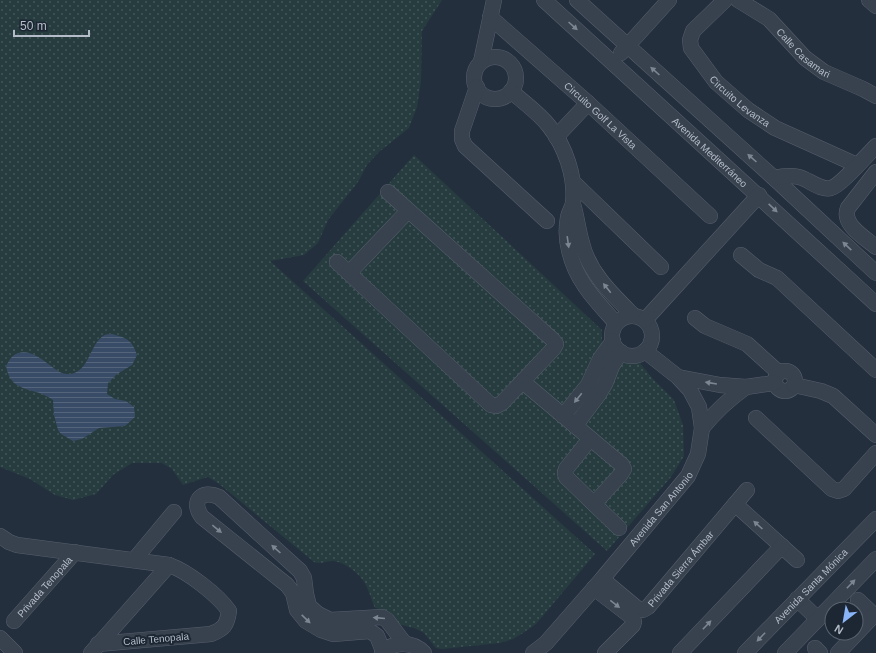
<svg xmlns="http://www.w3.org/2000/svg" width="876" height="653" viewBox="0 0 876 653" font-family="Helvetica,sans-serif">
<defs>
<pattern id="grass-dots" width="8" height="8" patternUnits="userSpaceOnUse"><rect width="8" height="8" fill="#263c3f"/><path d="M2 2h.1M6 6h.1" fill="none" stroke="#435659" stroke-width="1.8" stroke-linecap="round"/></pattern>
<pattern id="water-rules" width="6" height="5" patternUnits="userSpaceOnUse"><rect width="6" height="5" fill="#394c67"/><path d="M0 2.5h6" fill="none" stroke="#53647b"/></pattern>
</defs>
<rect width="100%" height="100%" fill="#242f3e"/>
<path fill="url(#grass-dots)" d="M 0,0 L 442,0 L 422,31 L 421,81 L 417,107 L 409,128 L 379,152 L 367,165 L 358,182 L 328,220 L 318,243 L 304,255 L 270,261 L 595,554 L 536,624 L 523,633 L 513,639 L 500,643 L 442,649 L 436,648 L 424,633 L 414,628 L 398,624 L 392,614 L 385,610 L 375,608 C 371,599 368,586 362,579 C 356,571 342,561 332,561 C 326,561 320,565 314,562 L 218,483 L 208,477 L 195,481 L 183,485 L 172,469 L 162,463 L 132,463 L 113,475 L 96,494 L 73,500 L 55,495 L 30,479 L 0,467 Z
M 414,155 L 602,330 L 602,341 L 614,356 L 624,362 L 640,363 L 653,379 L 674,400 L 683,425 L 684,456 L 671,477 L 607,551 L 303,281 Z"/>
<path fill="url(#water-rules)" d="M 112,334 C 127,338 132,340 137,355 L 132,365 L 117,374 L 108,383 L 107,394 L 115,399 L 126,401 L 134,407 L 135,417 L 125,426 L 99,428 L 82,439 L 73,441 L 61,434 L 58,430 L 54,415 L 53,400 C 35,386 11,395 6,366 C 8,363 10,358 13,356 C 25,346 41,358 51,366 C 55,369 61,374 67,374 C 89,375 89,345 103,336 C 106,334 110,334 112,334 Z"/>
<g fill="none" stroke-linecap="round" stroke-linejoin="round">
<g stroke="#565f6c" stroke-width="16">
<g id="minor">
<path id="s1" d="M 544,0 L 876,304"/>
<path d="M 577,0 L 774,178 L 876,273"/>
<path id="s2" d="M 725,0 L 693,31 L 690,40 L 691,48 L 716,82 L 748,110 L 775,128 L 857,165"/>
<path id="s3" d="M 738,0 L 769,19 L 805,58 L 824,72 L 863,89 L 876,96"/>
<path d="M 869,0 L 876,6"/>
<path id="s4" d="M 490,17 L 588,103 L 710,216"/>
<path d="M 621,53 L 669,0"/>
<circle cx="495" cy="78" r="21"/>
<path d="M 481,62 L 494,0"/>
<path d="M 477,87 L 462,131 L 462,139 L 465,146 L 547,221"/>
<path d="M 511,91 C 523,102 539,113 549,126 C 565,146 576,177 573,203 C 572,208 569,212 568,217 C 566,228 566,239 569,250 C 575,280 597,302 616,323"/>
<path d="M 556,137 L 588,103"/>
<path d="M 876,172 L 848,208 C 841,224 865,238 876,247"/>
<path d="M 774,178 C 783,176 790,175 799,177 C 808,179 821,191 831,188 C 840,186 868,154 876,146"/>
<path d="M 573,182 L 661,267"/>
<path d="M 573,204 C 577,217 578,230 582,243 C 589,273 613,295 634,316"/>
<path d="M 741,255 L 759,270 L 777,278 L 876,370"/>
<path d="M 337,262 L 491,405 L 496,406 L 502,403 L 554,348 L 556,344 L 553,340 L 388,192"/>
<path d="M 349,273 L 408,211"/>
<circle cx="632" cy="336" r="20"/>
<path d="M 695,318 L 705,326 L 747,344 L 778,372"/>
<path d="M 645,320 L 759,195"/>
<circle cx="785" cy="381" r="10"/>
<path d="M 678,377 L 720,385 L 746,387 L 774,383"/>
<path d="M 523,382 L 622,465 L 624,469 L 621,474 L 594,504"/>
<path d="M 794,385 L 821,391 L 833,396 L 876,435"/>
<path d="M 563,416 L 588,385 L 600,359 L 613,341"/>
<path d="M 756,418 L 832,489 L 838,491 L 844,489 L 876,453"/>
<path d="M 575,426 L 599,394 L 605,384 L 612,366 L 621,352"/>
<path d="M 702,428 C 715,412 729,399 746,387"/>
<path d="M 590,439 L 566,469 L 565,473 L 566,477 L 619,528"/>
<path d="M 735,504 L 797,560"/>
<path d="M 0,536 L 9,542 L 17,545 L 169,565 C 187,571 218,595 229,611 C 227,625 224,629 211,634 L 98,644"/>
<path d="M 134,560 L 174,512"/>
<path id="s5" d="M 602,579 L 638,609 L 643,610 L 648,607 L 747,490"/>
<path d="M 594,588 L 633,618 L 634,622 L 633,625 L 605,653"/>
<path d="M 797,599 L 818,619"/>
<path d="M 858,600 L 876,617"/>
<path id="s6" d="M 14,621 L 75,552"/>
<path d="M 0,638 L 15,653"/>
<path d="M 815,648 L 820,653"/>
<path d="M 383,651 L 377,636 L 370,631 L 333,634 L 321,630 L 306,621 L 297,610 L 293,593 L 287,585 L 202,517 C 190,501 202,489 219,497 L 300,571 L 304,578 L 306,594 L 309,606 L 318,614 L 330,620 L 382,617 L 387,620 L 405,644"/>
<path d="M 91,653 L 169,565"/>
<path d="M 382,653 C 393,641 413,641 424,653"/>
<path id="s7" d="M 533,653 L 546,643 L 602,579 L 688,476 L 698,454 L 702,428 L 699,407 L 690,390 L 678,377 L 645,351"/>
<path d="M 680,653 L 782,546"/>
<path id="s8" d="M 745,653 L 876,519"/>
<path d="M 785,653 L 876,559"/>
<path d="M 838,653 L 874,615"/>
</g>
</g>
<use href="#minor" stroke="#38414e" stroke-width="15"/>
</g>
<defs><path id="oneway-solid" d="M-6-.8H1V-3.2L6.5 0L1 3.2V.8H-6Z"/></defs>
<g fill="#7c8592">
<use href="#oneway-solid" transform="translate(573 26) rotate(42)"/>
<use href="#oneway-solid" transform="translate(655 71) rotate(-138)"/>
<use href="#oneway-solid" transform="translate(752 158) rotate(-138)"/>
<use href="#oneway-solid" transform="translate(773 208) rotate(43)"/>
<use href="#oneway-solid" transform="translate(568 242) rotate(82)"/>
<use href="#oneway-solid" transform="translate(847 246) rotate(-137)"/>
<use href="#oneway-solid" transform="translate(607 288) rotate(-129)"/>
<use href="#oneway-solid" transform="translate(711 383) rotate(-171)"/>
<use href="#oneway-solid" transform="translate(578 398) rotate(129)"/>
<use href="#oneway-solid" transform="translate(758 525) rotate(-138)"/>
<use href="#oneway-solid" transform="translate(217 529) rotate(39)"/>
<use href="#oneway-solid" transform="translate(276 549) rotate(-138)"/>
<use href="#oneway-solid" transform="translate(851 584) rotate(-46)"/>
<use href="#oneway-solid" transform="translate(615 604) rotate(38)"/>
<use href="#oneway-solid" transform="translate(379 618) rotate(-175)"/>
<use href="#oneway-solid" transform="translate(306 619) rotate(44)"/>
<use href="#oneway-solid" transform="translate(707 625) rotate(-46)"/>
<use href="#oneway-solid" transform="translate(761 637) rotate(134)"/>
</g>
<g text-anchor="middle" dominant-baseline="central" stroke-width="4" stroke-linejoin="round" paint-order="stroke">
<g font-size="10" fill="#b4bcc9" stroke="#1d2633">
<text stroke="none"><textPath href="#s3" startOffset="85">Calle Casamari</textPath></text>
<text stroke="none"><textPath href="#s2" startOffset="135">Circuito Levanza</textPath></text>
<text stroke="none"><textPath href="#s4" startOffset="148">Circuito Golf La Vista</textPath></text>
<text stroke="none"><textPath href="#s1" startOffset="225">Avenida Mediterráneo</textPath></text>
<text stroke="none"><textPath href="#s7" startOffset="193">Avenida San Antonio</textPath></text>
<text stroke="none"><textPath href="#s5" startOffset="108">Privada Sierra Ámbar</textPath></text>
<text stroke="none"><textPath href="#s8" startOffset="94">Avenida Santa Mónica</textPath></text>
<text stroke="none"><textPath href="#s6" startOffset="46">Privada Tenopala</textPath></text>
<text transform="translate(156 639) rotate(-5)">Calle Tenopala</text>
</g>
</g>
<g transform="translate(844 621) rotate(211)"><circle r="19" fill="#1d2633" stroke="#59626f"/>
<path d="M0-3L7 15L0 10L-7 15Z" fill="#8ab4f8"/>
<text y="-6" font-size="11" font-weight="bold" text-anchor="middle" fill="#b4bcc9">N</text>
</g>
<path d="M14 30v6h75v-6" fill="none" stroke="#b4bcc9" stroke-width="2"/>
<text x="20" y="30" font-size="12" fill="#b4bcc9" stroke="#1d2633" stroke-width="3" paint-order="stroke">50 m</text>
</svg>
